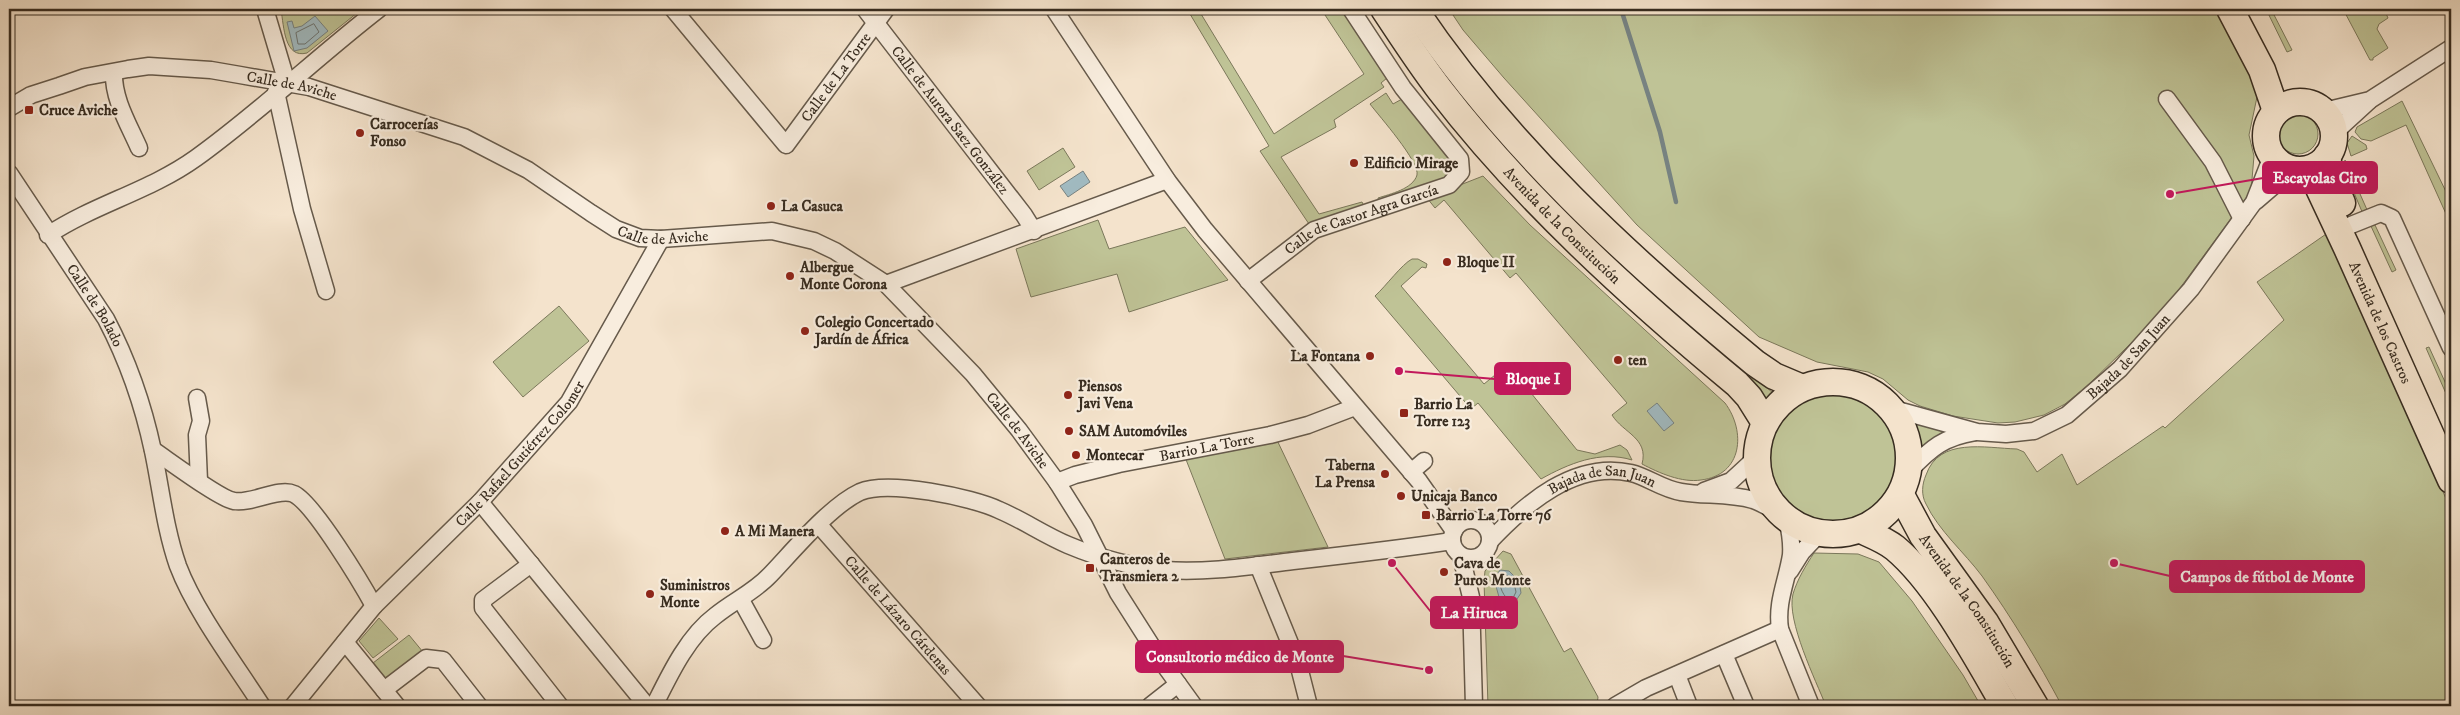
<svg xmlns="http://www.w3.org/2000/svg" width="2460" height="715" viewBox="0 0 2460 715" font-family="'IM FELL DW Pica',serif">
<rect width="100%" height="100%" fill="#f4e3cc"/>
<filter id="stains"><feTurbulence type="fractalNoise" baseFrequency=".004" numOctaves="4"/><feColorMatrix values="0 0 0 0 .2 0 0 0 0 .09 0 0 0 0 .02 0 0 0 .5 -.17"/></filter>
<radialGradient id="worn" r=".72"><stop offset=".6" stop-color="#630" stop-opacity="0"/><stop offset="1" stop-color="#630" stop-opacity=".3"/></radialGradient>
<path fill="#bfc396" stroke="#7b785b" d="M 286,9 L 326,9 L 331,14 L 337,9 L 362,9 L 307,53 C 284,59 284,26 281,10 Z
M 1187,9 L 1198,9 L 1274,134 L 1364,74 L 1325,15 L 1335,9 L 1341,9 L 1387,78 L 1381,83 L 1384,87 L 1334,120 L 1336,127 L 1281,157 L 1319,214 L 1362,202 L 1365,208 L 1311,227 L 1260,151 L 1269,146 Z
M 1449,9 L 2218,9 L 2252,77 L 2257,97 L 2249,135 L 2254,156 L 2251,191 L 2161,314 L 2086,387 L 2065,404 L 2044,415 L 2015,422 L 1998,423 L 1953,416 L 1920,406 L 1908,400 L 1883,379 L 1868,372 L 1817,362 L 1759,337 L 1637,225 L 1504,78 L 1463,30 Z
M 2266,9 L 2271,9 L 2292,50 L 2287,52 Z
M 2343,9 L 2384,9 L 2388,18 L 2379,24 L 2377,29 L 2388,48 L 2373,58 L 2373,60 L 2370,60 Z
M 1386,93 L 1393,104 L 1402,99 L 1448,157 L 1453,167 L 1448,177 L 1379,203 L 1378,198 C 1390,194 1413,189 1417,175 C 1420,162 1379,116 1370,104 Z
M 2402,101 L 2451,202 L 2451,225 L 2406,125 L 2371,141 L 2361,139 L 2355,132 L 2357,127 Z
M2278 134a20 20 0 1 1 40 0a20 20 0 1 1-40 0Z
M 2352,136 L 2366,145 L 2367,149 L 2351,156 L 2347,143 Z
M 1063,148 L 1075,167 L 1039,190 L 1027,171 Z
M 2345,160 L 2368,212 L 2363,214 L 2344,169 Z
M 1483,176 L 1530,225 L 1725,403 C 1746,431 1743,475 1701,480 C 1682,483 1659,473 1642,464 C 1649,438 1623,433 1612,415 L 1627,403 L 1516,273 L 1510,278 L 1444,200 L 1435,208 L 1427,198 Z
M 1098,220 L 1109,249 L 1185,227 L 1228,280 L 1129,312 L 1117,274 L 1031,297 L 1016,249 Z
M 2370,224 L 2375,225 L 2396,270 L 2392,272 Z
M 2329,232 L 2451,510 L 2451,706 L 2062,706 C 2038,661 2012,618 1982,576 C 1964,552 1939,531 1926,504 C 1921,495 1922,484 1926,475 C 1939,437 1985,448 2017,449 L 2024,452 L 2037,472 L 2062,454 L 2077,485 L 2163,426 L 2165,428 L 2284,320 L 2257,282 Z
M 1412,259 L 1418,259 L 1427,264 L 1426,268 L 1422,267 L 1401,286 L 1484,384 L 1506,366 L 1506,362 L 1577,450 L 1595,454 L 1620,445 L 1627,450 L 1632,460 C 1600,450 1568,464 1541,479 L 1478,403 L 1471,409 L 1375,296 C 1386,286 1402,264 1412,259 Z
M 559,306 L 589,341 L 523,397 L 493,362 Z
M 2429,347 L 2451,395 L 2451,405 L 2426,348 Z
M 1752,375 L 1773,393 L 1766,401 L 1746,381 Z
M1769 458a65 65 0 1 1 130 0a65 65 0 1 1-130 0Z
M 1914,423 L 1948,432 L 1929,441 L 1921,448 Z
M 1276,438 L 1328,547 L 1225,559 L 1185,457 Z
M 1503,551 L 1511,554 L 1564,652 L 1571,648 L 1598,697 L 1597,706 L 1488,706 L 1484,581 L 1485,571 Z
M 1814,553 L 1858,554 L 1879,562 L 1912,601 L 1963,675 L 1981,706 L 1826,706 C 1816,681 1786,620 1793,594 C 1797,580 1806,565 1814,553 Z
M 379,618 L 398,639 L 373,658 L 359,641 Z
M 409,635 L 423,652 L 387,681 L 373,663 Z"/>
<path fill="#a1bbc2" stroke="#778281" d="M 315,16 L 328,31 L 307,48 L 294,51 L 287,22 L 292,21 L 294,28 L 302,26 Z
M 1083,171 L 1090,182 L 1068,197 L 1060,186 Z
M 1657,403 L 1674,423 L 1664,431 L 1647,411 Z
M 1500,570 L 1509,571 L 1519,581 L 1521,593 L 1515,602 L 1506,603 L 1499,597 L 1494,579 Z"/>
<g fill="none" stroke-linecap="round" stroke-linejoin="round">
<path stroke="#6c7471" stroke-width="1" d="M 314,24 L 319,32 L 305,44 L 298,44 L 296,33 Z
M 1501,575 L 1507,575 L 1514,583 L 1516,592 L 1513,598 L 1508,599 C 1502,595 1497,581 1501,575 Z"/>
<path stroke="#778281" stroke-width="4.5" d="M 1621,9 L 1660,132 L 1676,202"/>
<g stroke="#665a4b" stroke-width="19">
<g id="street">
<path d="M 265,9 L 287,83"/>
<path id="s1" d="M 673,9 L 786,145 L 886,9"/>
<path id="s2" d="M 865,9 L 1024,215 L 1034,231"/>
<path d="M 1054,9 L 1167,180 L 1205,230 L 1419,481 L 1454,531"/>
<path d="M 114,73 C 113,99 129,125 139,148"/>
<path d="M 276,92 L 302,209 L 326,291"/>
<path d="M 2167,99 L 2213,162 L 2242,219"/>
<path id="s3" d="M 9,108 L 31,95 L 59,86 L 85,77 L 128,69 L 149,66 L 211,70 L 240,75 L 309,87 L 464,137 L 528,170 L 591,213 L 616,229 L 640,238 L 661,239 L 772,231 L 814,241 L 835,251 L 886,284 L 973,374 L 1019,430 L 1057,482 L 1084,525 L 1118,593 L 1160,659 L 1194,706"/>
<path d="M 2324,111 L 2370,100 L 2451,48"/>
<path d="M 2334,133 L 2369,101"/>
<path id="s4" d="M 9,173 L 106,319 C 128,361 143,404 153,451 C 161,489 165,529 178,566 C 195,611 235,664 262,706"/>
<path d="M 2256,201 L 2293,169"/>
<path d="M 2351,225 L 2381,213 L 2392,218 L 2451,348"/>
<path d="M 48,235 C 95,204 150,191 196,158 C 260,112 317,57 379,9"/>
<path id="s5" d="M 1248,281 L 1314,230 L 1449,185 L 1461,172 L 1460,159 L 1403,88 L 1351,9"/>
<path d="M 886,284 L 1167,180"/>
<path d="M 197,398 L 201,421 L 197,435 L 199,481"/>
<path id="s6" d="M 1890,408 L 1977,432 L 2006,434 L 2034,431 L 2067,415 L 2120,369 L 2191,289 L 2254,202 L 2272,156"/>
<path d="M 153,450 C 168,460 220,499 234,501 C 252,504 279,487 294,494 C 314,504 362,584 374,606"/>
<path d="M 1910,470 C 1931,448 1944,437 1975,432"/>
<path d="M 1411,472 L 1424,461"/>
<path id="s7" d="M 1057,482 L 1075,475 L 1119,464 L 1270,435 L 1308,425 L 1355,407"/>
<path d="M 1704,491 L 1731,481 L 1757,457"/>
<path d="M 480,502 L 647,706"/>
<path d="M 1787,519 C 1790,531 1792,542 1791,555 C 1787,581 1776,602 1780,629 L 1811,706"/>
<circle cx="1471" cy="539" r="19"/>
<path id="s8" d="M 819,525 L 978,706"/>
<path id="s9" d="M 1490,541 C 1525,504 1575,460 1631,473 C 1648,477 1662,489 1681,492 C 1704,496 1729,493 1753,500 C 1762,503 1771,509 1780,513"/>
<path d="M 1461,556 L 1471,597 L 1474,706"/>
<path d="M 531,564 L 483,600 L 483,608 L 560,706"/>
<path d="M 1258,565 L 1298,663 L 1309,706"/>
<path d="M 1790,571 L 1802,552 L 1819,534"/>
<path d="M 741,600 L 763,640"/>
<path d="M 345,642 L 397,706"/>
<path d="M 1724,654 L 1746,706"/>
<path d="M 1677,675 L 1689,706"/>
<path d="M 384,690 L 426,658 L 443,660 L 479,706"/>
<path id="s10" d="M 293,706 L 374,606 L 480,502 L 569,402 L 661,239"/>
<path d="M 654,706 C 669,676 687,637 715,616 C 733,601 753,593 770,575 C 793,551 830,506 860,492 C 888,480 972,497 999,510 C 1023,520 1044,535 1068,545 C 1099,558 1132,567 1165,570 C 1208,573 1251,566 1293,561 C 1346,555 1399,549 1452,541"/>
<path d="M 1150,706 L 1178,684"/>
<path d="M 1615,706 L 1646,688 L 1780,629"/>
</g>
</g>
<g stroke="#372c20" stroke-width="29">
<g id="primary">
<path id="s11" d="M 1384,9 C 1402,36 1420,64 1440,90 C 1523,198 1632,297 1737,384 L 1749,397 L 1764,421"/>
<path d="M 1414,9 C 1506,146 1628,258 1755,363 L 1774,376 L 1800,387"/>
<path d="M 2230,9 L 2262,70 L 2276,111"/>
<circle cx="2300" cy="136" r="34"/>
<path d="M 2327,156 L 2330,175 L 2342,203"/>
<path id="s12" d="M 2303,170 L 2316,182 L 2347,248 L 2451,480"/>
<circle cx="1833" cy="458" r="76"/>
<path id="s13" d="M 1901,495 L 1923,536 L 1985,622 L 2035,706"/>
<path d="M 1861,530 C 1872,535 1885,540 1895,548 C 1937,583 1977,658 2005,706"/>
</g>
</g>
<use href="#street" stroke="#f8edde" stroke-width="16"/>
<use href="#primary" stroke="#f4e3cc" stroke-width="26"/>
</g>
<g fill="#8f2418" stroke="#f8edde" stroke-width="2">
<rect x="24" y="105" width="10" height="10" rx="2.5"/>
<circle cx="360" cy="133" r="5"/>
<circle cx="1354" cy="163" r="5"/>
<circle cx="771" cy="206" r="5"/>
<circle cx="1447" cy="262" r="5"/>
<circle cx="790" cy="276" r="5"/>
<circle cx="805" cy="331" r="5"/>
<circle cx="1370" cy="356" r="5"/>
<circle cx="1618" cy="360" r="5"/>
<circle cx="1068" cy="395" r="5"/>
<rect x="1399" y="408" width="10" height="10" rx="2.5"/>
<circle cx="1069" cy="431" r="5"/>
<circle cx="1076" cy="455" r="5"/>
<circle cx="1385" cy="474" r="5"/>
<circle cx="1401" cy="496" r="5"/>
<rect x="1421" y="510" width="10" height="10" rx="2.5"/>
<circle cx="725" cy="531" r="5"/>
<rect x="1085" y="563" width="10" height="10" rx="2.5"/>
<circle cx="1444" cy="572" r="5"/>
<circle cx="650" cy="594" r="5"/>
</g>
<g text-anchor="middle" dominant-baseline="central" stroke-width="4.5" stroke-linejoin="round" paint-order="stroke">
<g font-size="15" fill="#372c20" stroke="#f8edde">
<text stroke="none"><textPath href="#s1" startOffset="261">Calle de La Torre</textPath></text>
<text stroke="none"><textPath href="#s3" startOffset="292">Calle de Aviche</textPath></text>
<text stroke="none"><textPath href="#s2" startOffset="140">Calle de Aurora Saez González</textPath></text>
<text stroke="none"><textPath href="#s5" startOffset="131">Calle de Castor Agra García</textPath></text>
<text stroke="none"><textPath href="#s11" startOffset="281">Avenida de la Constitución</textPath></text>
<text stroke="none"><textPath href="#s3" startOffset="698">Calle de Aviche</textPath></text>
<text stroke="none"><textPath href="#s4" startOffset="158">Calle de Bolado</textPath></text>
<text stroke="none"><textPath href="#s12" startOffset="172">Avenida de los Castros</textPath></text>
<text stroke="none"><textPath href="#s6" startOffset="269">Bajada de San Juan</textPath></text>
<text stroke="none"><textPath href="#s3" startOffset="1132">Calle de Aviche</textPath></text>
<text stroke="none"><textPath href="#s7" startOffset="154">Barrio La Torre</textPath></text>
<text stroke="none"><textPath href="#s10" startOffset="340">Calle Rafael Gutiérrez Colomer</textPath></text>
<text stroke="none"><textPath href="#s9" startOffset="134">Bajada de San Juan</textPath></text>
<text stroke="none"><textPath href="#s13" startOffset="125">Avenida de la Constitución</textPath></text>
<text stroke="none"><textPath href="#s8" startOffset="120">Calle de Lázaro Cárdenas</textPath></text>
</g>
<g font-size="15" font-weight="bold" fill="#372c20" stroke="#f8edde" text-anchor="start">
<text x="39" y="110">Cruce Aviche</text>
<text x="370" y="124">Carrocerías<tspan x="370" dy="17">Fonso</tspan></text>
<text x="1364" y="163">Edificio Mirage</text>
<text x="781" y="206">La Casuca</text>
<text x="1457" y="262">Bloque II</text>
<text x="800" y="267">Albergue<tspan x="800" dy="17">Monte Corona</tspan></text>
<text x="815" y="322">Colegio Concertado<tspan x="815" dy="17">Jardín de África</tspan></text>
<text x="1360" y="356" text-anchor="end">La Fontana</text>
<text x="1628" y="360">ten</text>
<text x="1078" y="386">Piensos<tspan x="1078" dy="17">Javi Vena</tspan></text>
<text x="1414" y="404">Barrio La<tspan x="1414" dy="17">Torre 123</tspan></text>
<text x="1079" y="431">SAM Automóviles</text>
<text x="1086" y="455">Montecar</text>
<text x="1375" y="465" text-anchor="end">Taberna<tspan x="1375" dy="17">La Prensa</tspan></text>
<text x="1411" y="496">Unicaja Banco</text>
<text x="1436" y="515">Barrio La Torre 76</text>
<text x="735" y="531">A Mi Manera</text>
<text x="1100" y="559">Canteros de<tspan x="1100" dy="17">Transmiera 2</tspan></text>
<text x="1454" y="563">Cava de<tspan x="1454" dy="17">Puros Monte</tspan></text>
<text x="660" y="585">Suministros<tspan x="660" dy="17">Monte</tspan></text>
</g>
</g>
<path fill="none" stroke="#c2185b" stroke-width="2" d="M2170 194L2263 178M1399 371L1495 379M2114 563L2170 576M1392 563L1431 612M1429 670L1343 656"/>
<g fill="#c2185b" stroke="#f8edde" stroke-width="2">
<circle cx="2170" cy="194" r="5"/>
<circle cx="1399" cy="371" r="5"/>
<circle cx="2114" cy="563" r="5"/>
<circle cx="1392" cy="563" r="5"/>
<circle cx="1429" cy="670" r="5"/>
</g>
<g fill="#c2185b" stroke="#c2185b" stroke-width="2">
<rect x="2263" y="162" width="114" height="31" rx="5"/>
<rect x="1495" y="363" width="75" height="31" rx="5"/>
<rect x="2170" y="561" width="194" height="31" rx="5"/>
<rect x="1431" y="597" width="86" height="31" rx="5"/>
<rect x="1136" y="641" width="207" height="31" rx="5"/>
</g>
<g font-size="16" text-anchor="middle" font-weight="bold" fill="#fff">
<text x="2320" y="183">Escayolas Ciro</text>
<text x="1533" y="384">Bloque I</text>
<text x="2267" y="582">Campos de fútbol de Monte</text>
<text x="1474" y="618">La Hiruca</text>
<text x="1240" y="662">Consultorio médico de Monte</text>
</g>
<rect width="2460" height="715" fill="none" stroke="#f4e3cc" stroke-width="30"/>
<rect x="10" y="10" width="2440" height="695" fill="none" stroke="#372c20" stroke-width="2.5"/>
<rect x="15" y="15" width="2430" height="685" fill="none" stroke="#372c20"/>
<rect width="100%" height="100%" filter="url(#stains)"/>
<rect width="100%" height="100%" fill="url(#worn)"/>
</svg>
